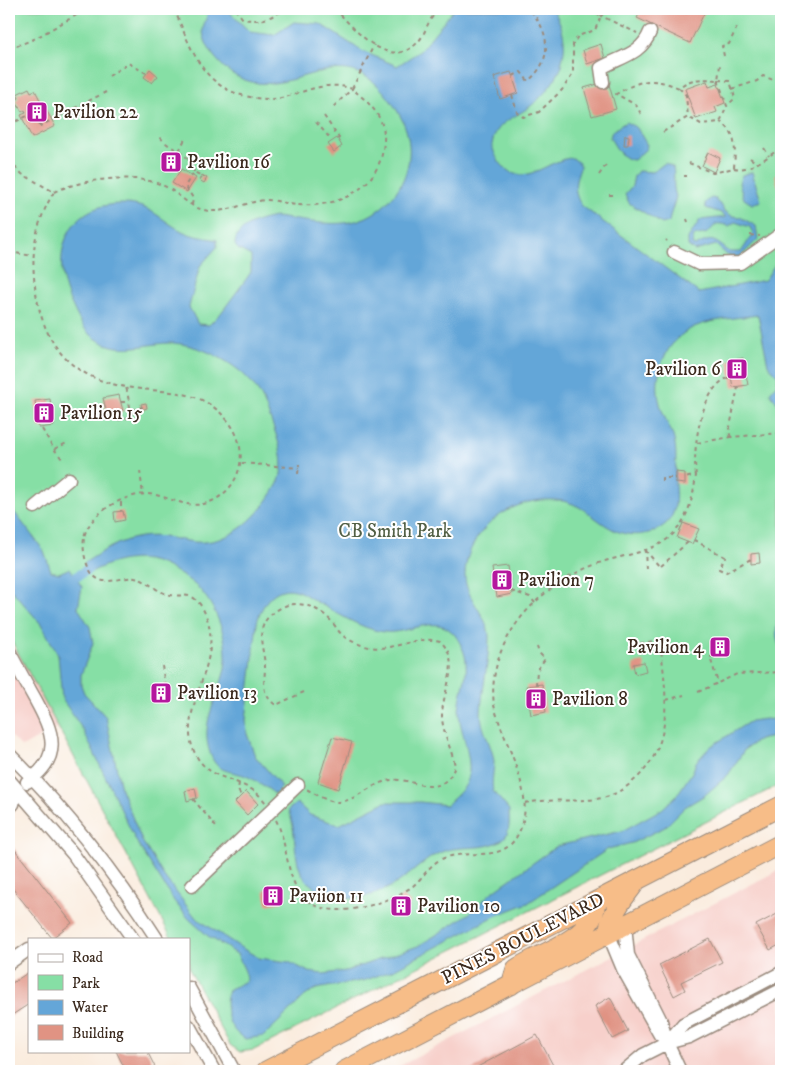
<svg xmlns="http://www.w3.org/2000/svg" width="790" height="1080" viewBox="0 0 790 1080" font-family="'IM FELL DW Pica',serif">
<rect width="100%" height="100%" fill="#fff"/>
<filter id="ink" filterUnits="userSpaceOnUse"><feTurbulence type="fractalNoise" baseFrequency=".02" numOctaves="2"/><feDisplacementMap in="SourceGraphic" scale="10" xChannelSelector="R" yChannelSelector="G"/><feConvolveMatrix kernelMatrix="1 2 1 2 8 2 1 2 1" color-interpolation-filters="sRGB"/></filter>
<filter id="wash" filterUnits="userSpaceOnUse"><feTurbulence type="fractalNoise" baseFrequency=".0096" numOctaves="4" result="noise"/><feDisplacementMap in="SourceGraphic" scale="20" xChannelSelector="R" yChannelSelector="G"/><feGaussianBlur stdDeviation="1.12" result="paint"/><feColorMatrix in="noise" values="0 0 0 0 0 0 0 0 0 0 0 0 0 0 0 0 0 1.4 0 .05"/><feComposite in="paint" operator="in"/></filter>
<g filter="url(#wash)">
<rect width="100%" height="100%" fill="#faecde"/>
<path fill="#f7d0cb" d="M 9,636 L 58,727 L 22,747 L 9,735 Z
M 781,869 L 781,1071 L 390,1071 Z"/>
<path fill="#86dfa5" stroke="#608462" d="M 9,9 L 781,9 L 781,784 L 254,1050 L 240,1052 L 230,1045 L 189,969 L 189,939 L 172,939 L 9,636 Z"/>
<path fill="#64a6d8" stroke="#50687b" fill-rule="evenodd" d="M 207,9 L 226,9 L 250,32 L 274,35 L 294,22 L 320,24 L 362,51 L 397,66 L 420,51 L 454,9 L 553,9 C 563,26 568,44 561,64 L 563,64 C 556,80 545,94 532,105 C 516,118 495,121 492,145 C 494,153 497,160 503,166 C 524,190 549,158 573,158 L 581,165 C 575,180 572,192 582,206 L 699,293 L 765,280 L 781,255 L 781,408 L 770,393 L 777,383 L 778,376 L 768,365 L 758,315 C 738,318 713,319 694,327 C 665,341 652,374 660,404 C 663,416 669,425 673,436 C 678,450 675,467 675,481 C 675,493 678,508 670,519 C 658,536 630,539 612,529 C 595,520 585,507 567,502 C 521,490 467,526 465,574 C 464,598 489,616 489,637 C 489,663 482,688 481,713 C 481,731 492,744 494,761 C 494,771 491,781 493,791 L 509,810 C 509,820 511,832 503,839 C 487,851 462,845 444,851 C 427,857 415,871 400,881 C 372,900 337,907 310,884 C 290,868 299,833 288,810 L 297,803 L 310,815 L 339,825 L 385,802 L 420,802 L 447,805 C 454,797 466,789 468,779 C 473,757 460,733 459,712 C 459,695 468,679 466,663 C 466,654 459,638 452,632 C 433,614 407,635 384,632 C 360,629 336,612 315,601 C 309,597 302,592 295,590 C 274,585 261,605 257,623 L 246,720 L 247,734 L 255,756 L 282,787 L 275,794 C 266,787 256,780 246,776 C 234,771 220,773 213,760 C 196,726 219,699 225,668 C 230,642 216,603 195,585 C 189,579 180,575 173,570 C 146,553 118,558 91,572 L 84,563 C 102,552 119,540 141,537 C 160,534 177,540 195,542 C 231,545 260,515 276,487 C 287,470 280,444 273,426 C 268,413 264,398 255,387 C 238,363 198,343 169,343 C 140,344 116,357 90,334 C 82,327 77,316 73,307 C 49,262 62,203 123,204 C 151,204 160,220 182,231 C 193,237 205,237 217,240 L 217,247 L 200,266 L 189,307 L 198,324 L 209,325 L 221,313 L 247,278 L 251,272 L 251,256 L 238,249 L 235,245 C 235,226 261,219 276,217 C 302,220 334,228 359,220 C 378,214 395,198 403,180 C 413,157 411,134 398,112 C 345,23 295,106 238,77 C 223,70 204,48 203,31 C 203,23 209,16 207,9 Z
M 626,122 L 637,128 L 647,145 L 646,149 L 634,160 C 621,160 616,147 610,138 L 612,131 Z
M 665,163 L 673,167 C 675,177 672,186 676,196 C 675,203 670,213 669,222 L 662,224 L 629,203 L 625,194 L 632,186 L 634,176 L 638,171 L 653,172 Z
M 752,172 L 761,201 L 752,204 L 744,199 L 739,183 L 742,175 Z
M 711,198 L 716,199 L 716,201 L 723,207 L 723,210 L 732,216 L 740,217 L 756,226 L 758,239 L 740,257 L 727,255 L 716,245 L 695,251 L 688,246 L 688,238 L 700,220 L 726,217 L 721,213 L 706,208 L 705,203 ZM 735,222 L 750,227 L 753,234 L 741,252 L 730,252 C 716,242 713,235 696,246 L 692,245 L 694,236 C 699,234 703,235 707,233 C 718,225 712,221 729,226 Z
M 9,505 L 44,551 L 51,571 L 59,573 L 70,568 L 82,587 L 78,608 L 90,627 L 93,643 L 81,675 L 81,685 L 84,693 L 106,717 L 121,789 L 142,841 L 163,875 L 196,918 L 240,947 L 259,958 L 289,962 L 309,972 L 323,974 L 346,971 L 418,946 L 433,937 L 470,913 L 491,893 L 557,846 L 622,831 L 662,809 L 677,795 L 693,771 L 696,762 L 710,747 L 741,727 L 751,721 L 765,719 L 781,720 L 781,735 L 759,740 L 745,749 L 728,775 L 705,795 L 685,807 L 665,827 L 632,843 L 608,849 L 528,903 L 495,916 L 393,970 L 366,980 L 316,989 L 305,996 L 264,1036 L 246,1039 C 228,1032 223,1008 228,990 L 246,981 L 245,971 L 237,954 L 208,936 L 189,919 L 174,901 L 136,841 L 83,730 L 62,699 L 58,655 L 41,624 L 9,587 Z
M 781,606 L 781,649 C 773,637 777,618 781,606 Z"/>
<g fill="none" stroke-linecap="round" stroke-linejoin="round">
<path stroke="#64a6d8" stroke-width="10" d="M 76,577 L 88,569"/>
</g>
<g id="blocks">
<path fill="#e09383" d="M 642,9 L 706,9 L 690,43 L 637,18 Z
M 601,44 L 605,58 L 587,64 L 583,50 Z
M 150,69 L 158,76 L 152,83 L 144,77 Z
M 511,72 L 518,93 L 500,99 L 494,77 Z
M 608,81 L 616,109 L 592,116 L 584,88 Z
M 707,81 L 709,87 L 718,84 L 725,103 L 715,107 L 717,112 L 696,119 L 685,89 Z
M 29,88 L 31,92 L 35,90 L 41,102 L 37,104 L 38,106 L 43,104 L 55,126 L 32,138 L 21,115 L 26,113 L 25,110 L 22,112 L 15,100 L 19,98 L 17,94 Z
M 625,135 L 629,136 L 628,145 L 624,145 Z
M 337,138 L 342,146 L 334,152 L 328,144 Z
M 708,152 L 720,158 L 714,172 L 702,166 Z
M 168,155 L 178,159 L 173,169 L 164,165 Z
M 181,169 L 196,178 L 187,192 L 172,183 Z
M 781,173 L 781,186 L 778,187 L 775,175 Z
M 202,175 L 207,178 L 204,183 L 199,180 Z
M 743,358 L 748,385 L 733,387 L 728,361 Z
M 119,395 L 123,411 L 107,414 L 103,398 Z
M 50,399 L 54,426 L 39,428 L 35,401 Z
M 146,403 L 147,408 L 142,410 L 141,404 Z
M 676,472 L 685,473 L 685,484 L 676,483 Z
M 123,511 L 125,520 L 115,522 L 114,512 Z
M 683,523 L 699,529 L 692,544 L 677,538 Z
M 759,553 L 760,563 L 751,564 L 751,554 Z
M 508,566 L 512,594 L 497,597 L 492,568 Z
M 726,638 L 729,653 L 714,657 L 711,641 Z
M 644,662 L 646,671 L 635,674 L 633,664 Z
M 167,684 L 169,700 L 154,702 L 152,687 Z
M 542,684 L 546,712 L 531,715 L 526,686 Z
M 332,737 L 352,742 L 338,789 L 318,782 Z
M 195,788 L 197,798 L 187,801 L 185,791 Z
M 246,791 L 258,804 L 247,815 L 235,802 Z
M 9,842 L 72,923 L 52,938 L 9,884 Z
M 279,887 L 282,902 L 267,905 L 264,890 Z
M 402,896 L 411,903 L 401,915 L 392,908 Z
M 781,912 L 781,944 L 770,950 L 756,925 Z
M 710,939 L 722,962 L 681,982 L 685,990 L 674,996 L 659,965 Z
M 29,972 L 29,1004 L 9,1017 L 9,985 Z
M 610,997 L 628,1031 L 612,1039 L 595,1006 Z
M 537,1035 L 555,1069 L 539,1071 L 536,1065 L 524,1071 L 470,1071 Z
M 116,1051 L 147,1051 L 157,1071 L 126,1071 Z"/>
</g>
</g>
<g filter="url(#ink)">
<use href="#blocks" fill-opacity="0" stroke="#9a8b7e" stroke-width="1"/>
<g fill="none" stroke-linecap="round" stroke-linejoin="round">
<g stroke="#9a8b7e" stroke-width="15">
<path id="minor" d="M 603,82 L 601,68 C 620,57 642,54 650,32
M 674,252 L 699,264 L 740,263 L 781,234
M 35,507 L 69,479
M 9,651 C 17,667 26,683 35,699 C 53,732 64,757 27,782
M 9,754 C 65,809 114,872 157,939
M 9,780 L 73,854 L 133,939
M 9,808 L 13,804 L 17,789
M 192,886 L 298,785
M 625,925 L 628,955 L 661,1021 L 667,1043 L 680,1071
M 608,933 L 623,969 L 660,1035
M 9,963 L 29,949
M 189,988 L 234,1071
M 189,1026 L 214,1071
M 667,1043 L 683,1024 L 781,973
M 624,1071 L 643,1055 L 667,1043 L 689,1037 L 781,990"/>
</g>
<g stroke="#9a8b7e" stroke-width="21">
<path id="highway" d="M 608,933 C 611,913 623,899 635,883
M 511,985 L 516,969 C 540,952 598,937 595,902
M 266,1071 L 781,806
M 344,1071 L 781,844"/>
</g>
<path stroke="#9a8b7e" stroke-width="2" stroke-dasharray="4 4" stroke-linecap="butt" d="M 174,9 C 192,49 201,88 250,97 C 266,100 277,100 292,95 C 311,89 331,81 352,89 L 332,108
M 235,9 L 243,19 C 265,22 268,18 286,9
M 335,9 C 354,28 388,72 417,43 C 428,32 425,20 441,9
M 603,14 L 601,16 L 637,33
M 9,49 L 34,39 L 87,9
M 724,56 L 722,46 L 729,44 L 737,27
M 109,76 L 128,63 L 146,73
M 513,76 L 521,72 L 528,81 C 554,60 550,31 529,9
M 718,80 L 730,81 L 735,98 L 727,106 Z
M 679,88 L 686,95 L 688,117
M 732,89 L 757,81 L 763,76 L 781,83
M 512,95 L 517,112 L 523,117 L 539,112 L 562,90 L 573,74 L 573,44 L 578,36 L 595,30 L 601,16 L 588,9
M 641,114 L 636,105 L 616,94 C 641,80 651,76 679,88 C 690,77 704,79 718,80 L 720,65
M 324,116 L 339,138 L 338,139
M 316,122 L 328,136 L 335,132
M 9,125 L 33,113 L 40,126 L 106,92
M 663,132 L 688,117 L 701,124 L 720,122 L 727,106
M 160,137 C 171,151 191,152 194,172
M 779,137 L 781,141
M 764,148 L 769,156
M 750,158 L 757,163
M 9,161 L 22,174 L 54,192 C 34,225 30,256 36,293 C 46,355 80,383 141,389 C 177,393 203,391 228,421 C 251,449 242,491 207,503 C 186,510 168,495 148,494 C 124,494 95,511 86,531 C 80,544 85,574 100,580 C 109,584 124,576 135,578 C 148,580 157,593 171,595 C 179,597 188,593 195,599 C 200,603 204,610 206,616 C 226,664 171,714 197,757 C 209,777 228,777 247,787 C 255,790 261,797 266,803
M 689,163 L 713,173 L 734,168 C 735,151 738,132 720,122
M 172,165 L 186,137
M 734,168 C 750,172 768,156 781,148
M 599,175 L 606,165
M 684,176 L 687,176
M 54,192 C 81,179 134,173 162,185 C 177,191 188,207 204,210 C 226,215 245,201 267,200 C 277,200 287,204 297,205 C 340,208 381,188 384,141 C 386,118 369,102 352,89 L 374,45
M 609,195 L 616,195
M 192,205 L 193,198 L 185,186 L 194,172 L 204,177
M 687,219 L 688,222
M 750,235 L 760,236
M 666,241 L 667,240
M 9,252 L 33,256
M 121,402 L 129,402
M 131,410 L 143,407
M 118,420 L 132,417 L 126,386
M 42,429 L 54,449 L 67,443
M 731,437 L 729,432 L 738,387
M 697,443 L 731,437 L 781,433
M 54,449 L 63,460
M 242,463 L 299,468
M 140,471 L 143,495
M 298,474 L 299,464
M 696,475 C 692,449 701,384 731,377
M 662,481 L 662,478 L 676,478
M 121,502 L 121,511
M 694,540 L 725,557 L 719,569 L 726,572 L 751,559
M 645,549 L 646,570
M 645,550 L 660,567 L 688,542
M 511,591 L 530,597 L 535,603
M 714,656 L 710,657 L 718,683 L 737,674 L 781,672
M 162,666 L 165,685
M 536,685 L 537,670 L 545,659 L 539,653 L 537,647
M 304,692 L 276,705 C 271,702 267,697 265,691 C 263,684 265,675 265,668 C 265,654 258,640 263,626 C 266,616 278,608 288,605 C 304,601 322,610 332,622 C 337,628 340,635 348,639 C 387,661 407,634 440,641 C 463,663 442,689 442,716 C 442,731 452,750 455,766 C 452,775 447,782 438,785 C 423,789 407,778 392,780 C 372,782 357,801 338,802 C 327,802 316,794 306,789
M 698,692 L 718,683
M 666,700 L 684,695
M 239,783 L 238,790 L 241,796
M 193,799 L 216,827
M 525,803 C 550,798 577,803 602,798 C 616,795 627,787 638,777 C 676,740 665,687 660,640 L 630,645
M 276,820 C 290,847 284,888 312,904 C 339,919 389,903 413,886 C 424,877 430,863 444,858 C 474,847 510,869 523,821 C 532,787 502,739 494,705 C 486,639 540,584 599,563 C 622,555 651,553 670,537 C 688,520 693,499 696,475 L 685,478"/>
<use href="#minor" stroke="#fff" stroke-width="12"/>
<use href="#highway" stroke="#f7bd88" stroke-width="19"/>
</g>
</g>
<defs>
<g id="building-square" transform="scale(1.125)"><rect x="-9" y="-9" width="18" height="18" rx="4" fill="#b5179e" stroke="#fff"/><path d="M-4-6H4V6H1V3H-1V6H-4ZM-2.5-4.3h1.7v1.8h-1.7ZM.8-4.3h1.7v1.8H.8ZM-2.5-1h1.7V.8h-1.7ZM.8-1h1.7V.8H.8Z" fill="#fff"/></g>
</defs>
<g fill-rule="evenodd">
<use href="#building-square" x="37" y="112"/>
<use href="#building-square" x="171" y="162"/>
<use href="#building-square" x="737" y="369"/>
<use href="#building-square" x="44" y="413"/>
<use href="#building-square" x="502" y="580"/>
<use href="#building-square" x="720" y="647"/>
<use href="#building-square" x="161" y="693"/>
<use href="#building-square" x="536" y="699"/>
<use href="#building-square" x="273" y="896"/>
<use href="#building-square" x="401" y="906"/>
</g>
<g text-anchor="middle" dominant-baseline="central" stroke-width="4" stroke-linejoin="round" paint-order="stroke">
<g font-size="19" fill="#3b2a1e" stroke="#fff" text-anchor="start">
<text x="53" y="112">Pavilion 22</text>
<text x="187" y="162">Pavilion 16</text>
<text x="721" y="369" text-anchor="end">Pavilion 6</text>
<text x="60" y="413">Pavilion 15</text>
<text x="518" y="580">Pavilion 7</text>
<text x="704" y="647" text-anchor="end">Pavilion 4</text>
<text x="177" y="693">Pavilion 13</text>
<text x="552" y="699">Pavilion 8</text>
<text x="289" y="896">Paviion 11</text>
<text x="417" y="906">Pavilion 10</text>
</g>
<g font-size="19" fill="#526046" stroke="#fff">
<text x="395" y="531">CB Smith Park</text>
</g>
<g font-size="19" fill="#3b2a1e" stroke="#fff">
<text transform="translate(523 939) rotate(-27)">PINES BOULEVARD</text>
</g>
</g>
<rect width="790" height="1080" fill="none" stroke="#fff" stroke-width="30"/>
<rect x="28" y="938" width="162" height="115" fill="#ffffff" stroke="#b1aaa5"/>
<rect x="38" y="954" width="25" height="8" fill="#ffffff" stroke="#b1aaa5"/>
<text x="72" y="962" font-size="15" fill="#3b2a1e">Road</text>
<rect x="38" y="975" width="25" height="15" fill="#86dfa5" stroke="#b1aaa5"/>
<text x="72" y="988" font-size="15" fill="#3b2a1e">Park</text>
<rect x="38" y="1000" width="25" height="15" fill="#64a6d8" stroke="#b1aaa5"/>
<text x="72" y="1012" font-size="15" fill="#3b2a1e">Water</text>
<rect x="38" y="1025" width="25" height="15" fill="#e09383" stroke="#b1aaa5"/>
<text x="72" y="1038" font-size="15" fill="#3b2a1e">Building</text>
</svg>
